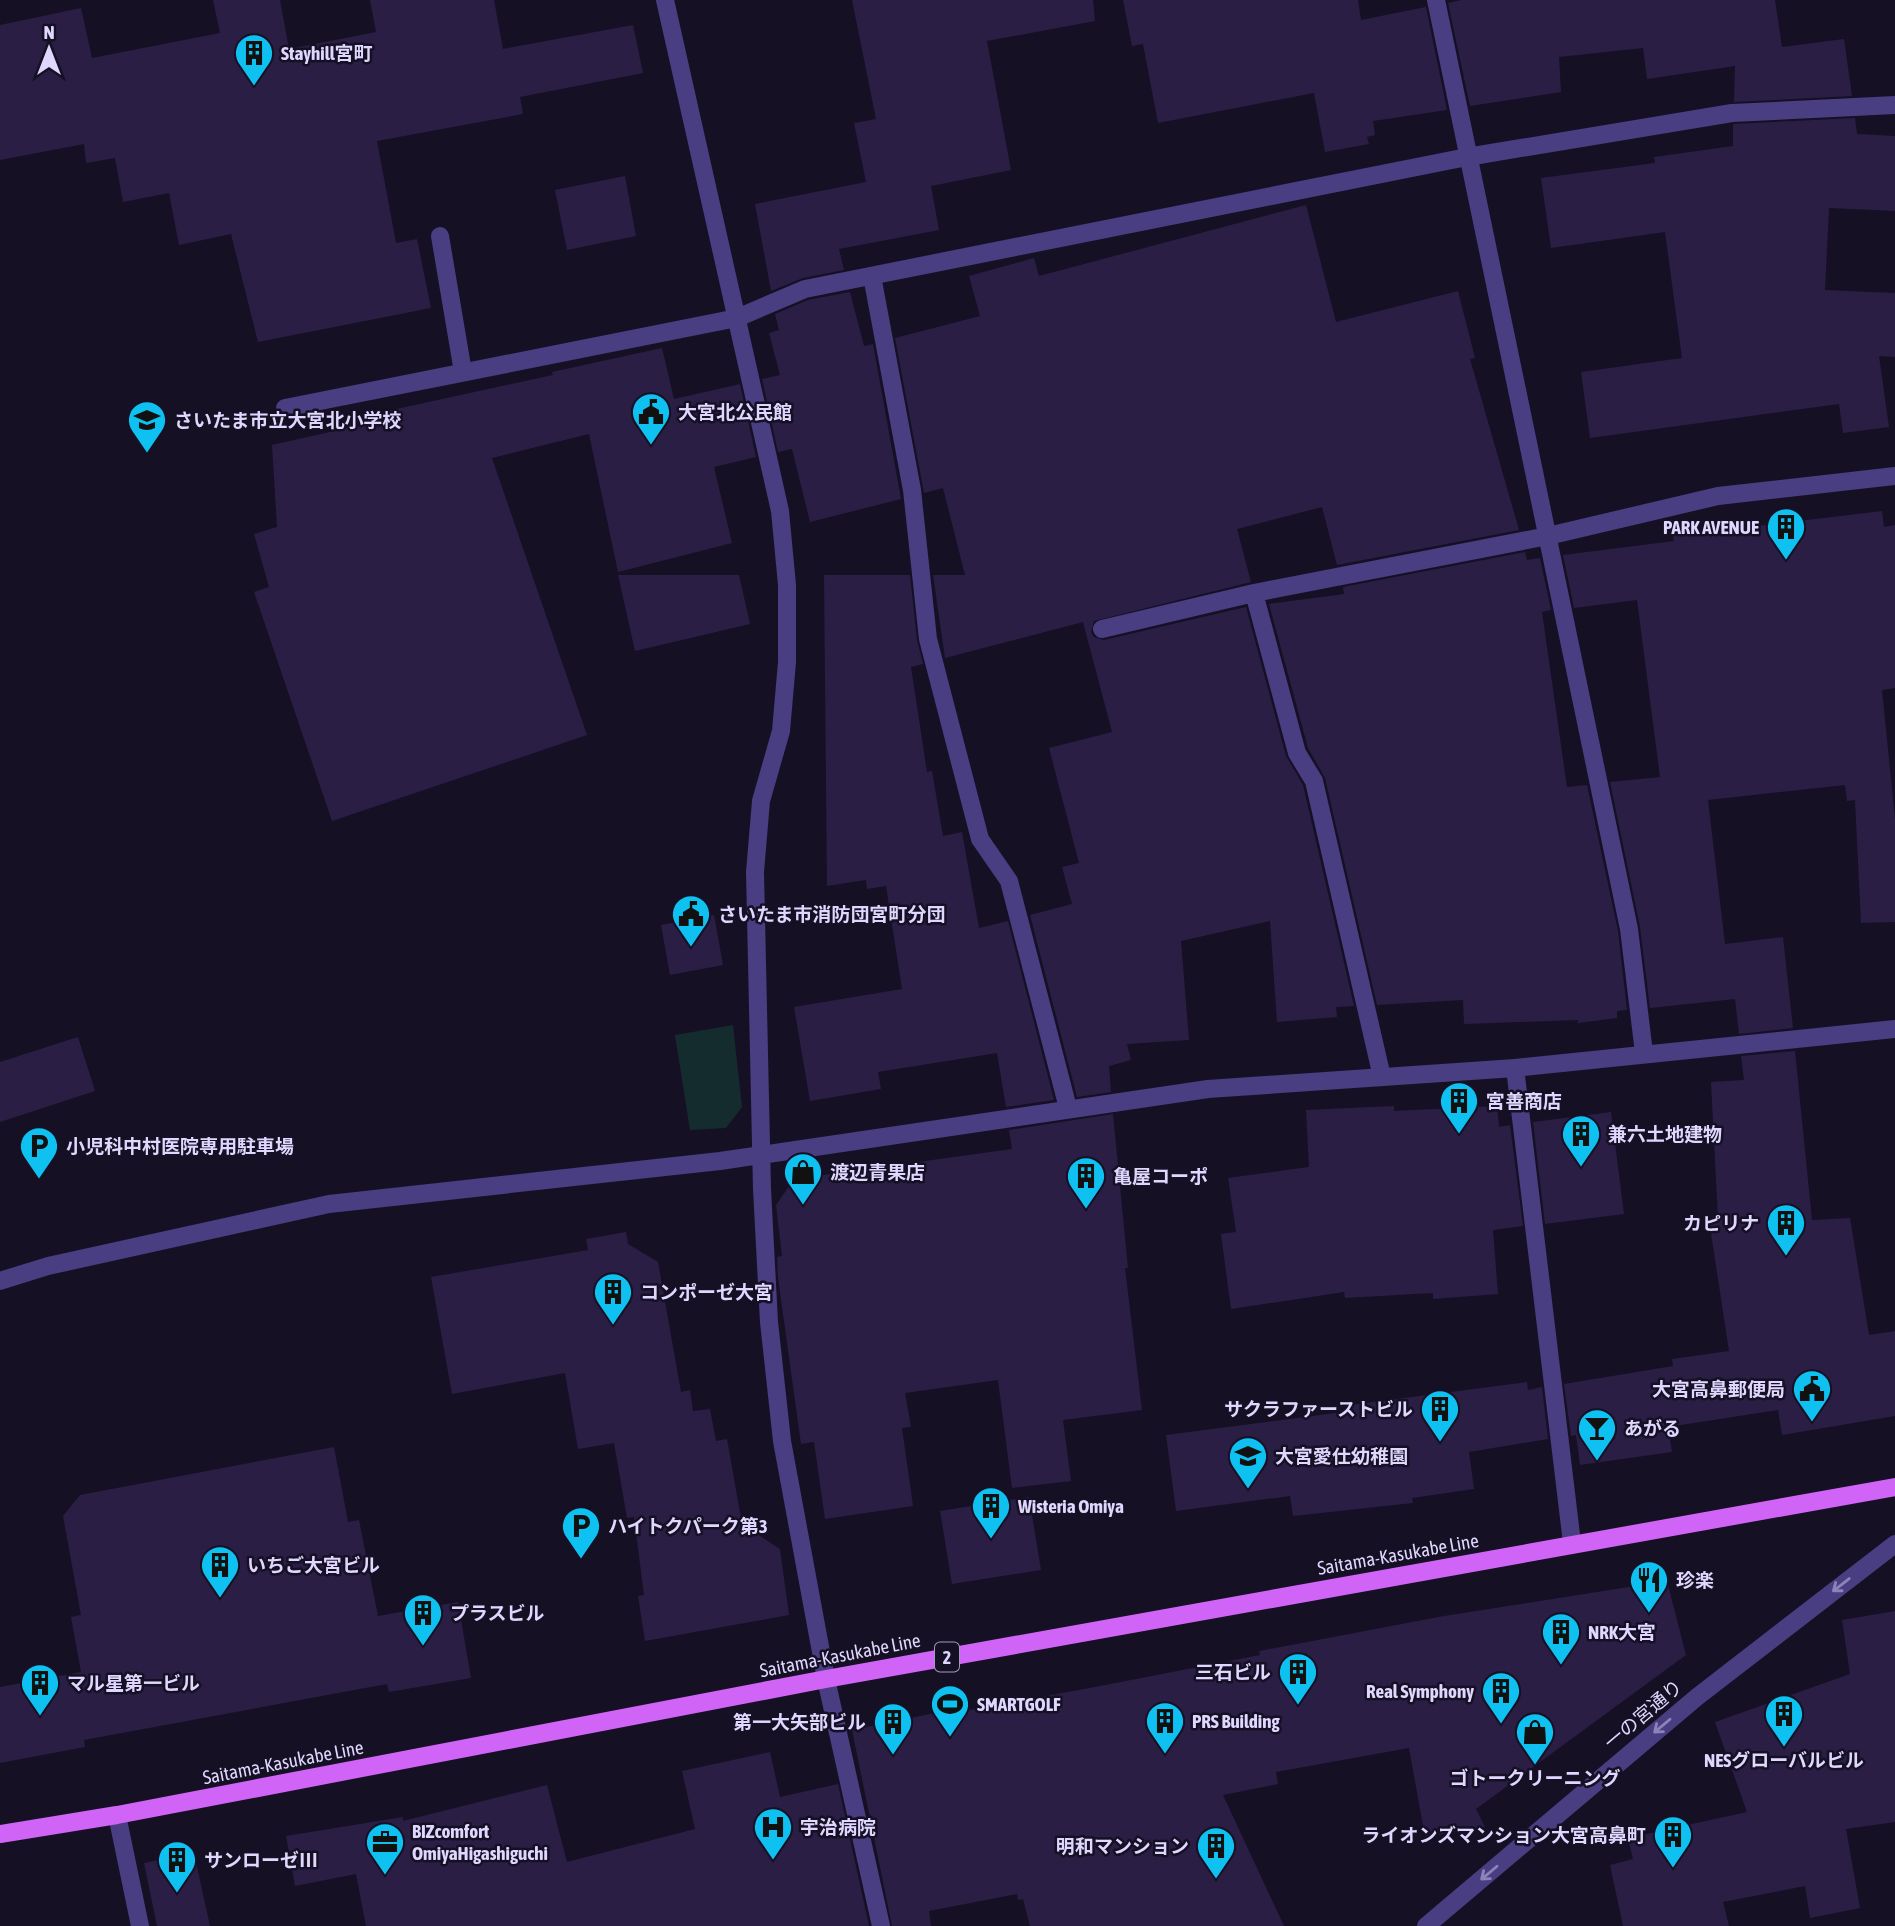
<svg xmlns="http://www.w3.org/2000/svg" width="1895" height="1926" viewBox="0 0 1895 1926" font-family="'Asap Condensed','Noto Sans JP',sans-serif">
<rect width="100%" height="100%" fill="#161025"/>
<path fill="#142c2e" d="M 733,1025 L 742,1107 L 726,1128 L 690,1130 L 675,1035 Z"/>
<path fill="#2a1e45" d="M 213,0 L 280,0 L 289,49 L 376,32 L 370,0 L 494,0 L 503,49 L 633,25 L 643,73 L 520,97 L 523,114 L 377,141 L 396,243 L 417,239 L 431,308 L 258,342 L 231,234 L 179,245 L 169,193 L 123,202 L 115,158 L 86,163 L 84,144 L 0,160 L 0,25 L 81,8 L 92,58 L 220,33 Z
M 852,0 L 1093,0 L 1095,21 L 987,41 L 1011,170 L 931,186 L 939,230 L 839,249 L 844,270 L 803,278 L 771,291 L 755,204 L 866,182 L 854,123 L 876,119 Z
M 1123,0 L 1358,0 L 1361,20 L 1426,7 L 1447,110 L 1373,121 L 1375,135 L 1367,137 L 1369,144 L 1325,152 L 1314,93 L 1158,123 L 1143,44 L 1132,46 Z
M 1461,0 L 1775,0 L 1782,47 L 1844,39 L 1852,96 L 1734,102 L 1735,66 L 1647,79 L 1643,48 L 1559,57 L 1561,92 L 1470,106 L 1448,3 Z
M 1855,118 L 1857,134 L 1895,136 L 1895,211 L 1829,208 L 1825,290 L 1895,293 L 1895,357 L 1879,356 L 1889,427 L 1843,433 L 1839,404 L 1590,438 L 1581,372 L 1682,358 L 1665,232 L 1551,248 L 1541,178 L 1655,163 L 1654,157 L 1733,146 L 1733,124 Z
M 625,176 L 636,236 L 567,250 L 555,190 Z
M 1306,205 L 1336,322 L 1458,291 L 1475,358 L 1470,359 L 1519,530 L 1337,565 L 1322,507 L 1237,529 L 1251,582 L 1094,621 L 1091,632 L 1094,637 L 1104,640 L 1246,607 L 1286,756 L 1303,785 L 1354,1006 L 1336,1007 L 1337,1017 L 1277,1022 L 1270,921 L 1181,941 L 1189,1040 L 1127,1044 L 1131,1060 L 1109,1066 L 1111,1092 L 1077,1097 L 1030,915 L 1072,904 L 1062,867 L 1079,863 L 1049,748 L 1112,732 L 1083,622 L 945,658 L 933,575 L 965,575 L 943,488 L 924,493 L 895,338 L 980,316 L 969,276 L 1034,258 L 1039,276 Z
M 850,292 L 864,346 L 873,344 L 901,499 L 810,522 L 792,449 L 778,452 L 762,379 L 780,375 L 769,333 L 779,330 L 775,314 L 808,300 Z
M 662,348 L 674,399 L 740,384 L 756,457 L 714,467 L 732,543 L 618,572 L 589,434 L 492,458 L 587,735 L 332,821 L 254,592 L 269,587 L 254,534 L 277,527 L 272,445 L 379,421 L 378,413 L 553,375 L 552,372 Z
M 1882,511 L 1884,527 L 1895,525 L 1895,688 L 1882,690 L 1895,819 L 1895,922 L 1861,923 L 1855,800 L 1847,801 L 1845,785 L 1708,800 L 1725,944 L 1783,937 L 1793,1028 L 1739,1034 L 1735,999 L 1650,1008 L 1640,927 L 1610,782 L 1660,777 L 1637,600 L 1574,608 L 1563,555 L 1674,541 L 1673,536 Z
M 1525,552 L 1527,560 L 1540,558 L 1551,610 L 1542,612 L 1567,787 L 1587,785 L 1618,931 L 1627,1010 L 1617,1011 L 1617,1018 L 1578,1023 L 1578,1020 L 1464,1024 L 1463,1000 L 1377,1005 L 1325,778 L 1308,748 L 1269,604 L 1344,594 L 1343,587 Z
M 618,575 L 739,575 L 750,624 L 635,651 Z
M 824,575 L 910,575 L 917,640 L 923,664 L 911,667 L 927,772 L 932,771 L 943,836 L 962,832 L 979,928 L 1008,921 L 1054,1100 L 1006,1107 L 997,1053 L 878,1072 L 881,1089 L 810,1101 L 794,1007 L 902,989 L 886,886 L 867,889 L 866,880 L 827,886 Z
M 714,915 L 723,965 L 670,975 L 661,925 Z
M 78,1037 L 95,1091 L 0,1122 L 0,1062 Z
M 1795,1051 L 1812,1220 L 1850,1218 L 1869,1335 L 1895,1331 L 1895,1416 L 1782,1435 L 1778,1410 L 1668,1427 L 1672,1452 L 1580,1465 L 1576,1435 L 1571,1436 L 1564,1384 L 1673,1366 L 1672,1359 L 1729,1351 L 1709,1220 L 1718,1219 L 1711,1082 L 1744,1080 L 1741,1056 Z
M 1394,1106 L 1394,1111 L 1497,1106 L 1499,1127 L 1510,1125 L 1523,1226 L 1493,1230 L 1498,1294 L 1433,1299 L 1433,1293 L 1345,1298 L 1344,1292 L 1231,1309 L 1221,1234 L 1236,1232 L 1228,1178 L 1309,1167 L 1306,1110 Z
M 1611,1112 L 1624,1214 L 1545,1224 L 1533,1122 Z
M 1113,1114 L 1128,1268 L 1125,1268 L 1142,1410 L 1063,1420 L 1071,1481 L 1012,1488 L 998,1380 L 905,1393 L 911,1427 L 902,1428 L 913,1506 L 825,1519 L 814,1442 L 801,1444 L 778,1278 L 777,1257 L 782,1256 L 776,1205 L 794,1179 L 1012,1149 L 1009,1130 Z
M 626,1232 L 628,1244 L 658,1262 L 681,1392 L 690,1390 L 693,1411 L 710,1409 L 716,1441 L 727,1439 L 742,1524 L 780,1549 L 789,1615 L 645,1641 L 638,1596 L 644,1595 L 634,1517 L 627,1518 L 614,1443 L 578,1449 L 565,1373 L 452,1394 L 431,1277 L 588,1250 L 586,1239 Z
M 1527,1382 L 1528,1390 L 1542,1387 L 1548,1439 L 1469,1452 L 1474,1489 L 1412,1498 L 1413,1503 L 1293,1516 L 1290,1496 L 1176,1511 L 1166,1435 L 1351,1411 L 1350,1405 Z
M 334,1447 L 348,1522 L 359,1520 L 378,1616 L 458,1602 L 471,1678 L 389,1692 L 387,1684 L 84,1740 L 85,1747 L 0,1763 L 0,1687 L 81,1672 L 71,1617 L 81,1615 L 63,1516 L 80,1495 Z
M 1029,1497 L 1041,1570 L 952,1584 L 940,1511 Z
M 1667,1581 L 1686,1655 L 1476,1809 L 1485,1827 L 1425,1837 L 1409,1748 L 1276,1772 L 1278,1784 L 1223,1795 L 1284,1926 L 1030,1926 L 1023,1899 L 1018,1900 L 1017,1894 L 929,1911 L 931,1926 L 892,1926 L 852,1730 L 969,1706 L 970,1710 L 1095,1687 L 1260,1655 L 1259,1651 L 1444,1616 Z
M 1895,1611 L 1895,1822 L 1846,1829 L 1860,1908 L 1810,1918 L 1805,1886 L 1723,1902 L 1729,1926 L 1623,1926 L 1610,1865 L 1633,1859 L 1628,1838 L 1747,1812 L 1715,1722 L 1850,1674 L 1842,1620 Z
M 770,1752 L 780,1797 L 838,1784 L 869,1926 L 366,1926 L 356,1874 L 295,1886 L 286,1836 L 403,1817 L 403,1821 L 547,1785 L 567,1862 L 695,1829 L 682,1771 Z
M 194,1853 L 210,1926 L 157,1926 L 144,1863 Z"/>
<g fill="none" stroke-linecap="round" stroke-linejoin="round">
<path stroke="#483e81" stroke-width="18" d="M 440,236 L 463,372
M 872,276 L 912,490 L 928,639 L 980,839 L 1009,881 L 1068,1108
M 1254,593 L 1297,753 L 1314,781 L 1382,1077
M 1102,629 L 1254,593 L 1548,536 L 1718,496 L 1895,476
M 1515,1068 L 1572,1543
M 117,1815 L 140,1926"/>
<path stroke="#483e81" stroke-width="18" d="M 665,0 L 780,511 L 787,585 L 787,662 L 781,731 L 761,801 L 755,872 L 762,1189 L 769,1322 L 782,1441 L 826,1679 L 881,1926
M 1436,0 L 1629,929 L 1644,1053
M 285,408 L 737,318 L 805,289 L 1467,157 L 1732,113 L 1895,105
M 0,1281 L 48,1266 L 329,1204 L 720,1161 L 1208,1089 L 1515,1068 L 1895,1029
M 1426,1926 L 1697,1697 L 1895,1544"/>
<path stroke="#cf64f6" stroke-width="18" d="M 0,1834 L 117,1815 L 826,1679 L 1895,1487"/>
</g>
<defs><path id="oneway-shaft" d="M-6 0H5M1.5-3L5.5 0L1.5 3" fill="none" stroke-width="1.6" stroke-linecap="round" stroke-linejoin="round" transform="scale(1.75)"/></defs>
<g stroke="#8c83b9">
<use href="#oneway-shaft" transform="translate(1841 1585) rotate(142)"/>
<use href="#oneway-shaft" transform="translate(1662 1726) rotate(140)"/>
<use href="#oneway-shaft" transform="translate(1489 1873) rotate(140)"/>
</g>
<defs>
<g id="building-pin" transform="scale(2.0125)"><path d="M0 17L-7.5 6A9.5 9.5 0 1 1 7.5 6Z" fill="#0fc1f1" stroke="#161025"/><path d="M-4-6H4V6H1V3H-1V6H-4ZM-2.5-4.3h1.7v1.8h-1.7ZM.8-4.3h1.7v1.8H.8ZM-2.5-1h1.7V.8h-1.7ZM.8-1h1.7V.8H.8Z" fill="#111"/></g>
<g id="civic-pin" transform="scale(2.0125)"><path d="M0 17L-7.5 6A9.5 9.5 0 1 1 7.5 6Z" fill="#0fc1f1" stroke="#161025"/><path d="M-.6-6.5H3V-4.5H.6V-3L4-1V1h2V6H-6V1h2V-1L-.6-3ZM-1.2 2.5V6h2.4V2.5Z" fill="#111"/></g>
<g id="school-pin" transform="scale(2.0125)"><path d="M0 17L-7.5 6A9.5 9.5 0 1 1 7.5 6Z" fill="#0fc1f1" stroke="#161025"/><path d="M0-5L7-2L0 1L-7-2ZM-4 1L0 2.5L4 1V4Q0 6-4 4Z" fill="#111"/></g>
<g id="parking-pin" transform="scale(2.0125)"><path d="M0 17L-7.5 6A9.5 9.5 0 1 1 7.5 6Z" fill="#0fc1f1" stroke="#161025"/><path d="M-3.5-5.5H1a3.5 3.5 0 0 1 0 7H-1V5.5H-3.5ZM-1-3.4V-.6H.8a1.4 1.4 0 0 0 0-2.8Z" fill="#111"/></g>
<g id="shop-pin" transform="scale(2.0125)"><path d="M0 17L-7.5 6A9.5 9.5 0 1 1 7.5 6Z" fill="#0fc1f1" stroke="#161025"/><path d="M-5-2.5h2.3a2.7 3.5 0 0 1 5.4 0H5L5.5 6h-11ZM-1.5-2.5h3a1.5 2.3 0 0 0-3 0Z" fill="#111"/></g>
<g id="bar-pin" transform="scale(2.0125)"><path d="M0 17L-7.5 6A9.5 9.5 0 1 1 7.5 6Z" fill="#0fc1f1" stroke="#161025"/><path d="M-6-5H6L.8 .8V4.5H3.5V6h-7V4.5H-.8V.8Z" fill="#111"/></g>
<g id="restaurant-pin" transform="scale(2.0125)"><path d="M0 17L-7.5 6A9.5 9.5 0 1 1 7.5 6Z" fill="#0fc1f1" stroke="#161025"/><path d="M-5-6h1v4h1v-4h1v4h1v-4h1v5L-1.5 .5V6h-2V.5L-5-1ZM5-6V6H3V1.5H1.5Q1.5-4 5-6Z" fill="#111"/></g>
<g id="stadium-pin" transform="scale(2.0125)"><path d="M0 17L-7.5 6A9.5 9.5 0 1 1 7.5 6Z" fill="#0fc1f1" stroke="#161025"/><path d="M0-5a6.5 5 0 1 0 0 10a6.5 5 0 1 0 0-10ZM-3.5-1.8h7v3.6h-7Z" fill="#111"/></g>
<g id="hospital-pin" transform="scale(2.0125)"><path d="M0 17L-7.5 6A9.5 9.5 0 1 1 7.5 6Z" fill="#0fc1f1" stroke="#161025"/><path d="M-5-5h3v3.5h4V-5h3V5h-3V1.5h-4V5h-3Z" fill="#111"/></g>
<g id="office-pin" transform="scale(2.0125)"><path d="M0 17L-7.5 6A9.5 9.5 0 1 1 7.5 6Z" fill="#0fc1f1" stroke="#161025"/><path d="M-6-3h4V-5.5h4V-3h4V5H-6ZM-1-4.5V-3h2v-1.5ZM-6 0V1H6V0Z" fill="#111"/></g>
</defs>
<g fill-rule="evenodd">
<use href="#building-pin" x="254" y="53"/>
<use href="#civic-pin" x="651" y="412"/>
<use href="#school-pin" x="147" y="420"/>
<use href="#building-pin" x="1786" y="527"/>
<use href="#civic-pin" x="691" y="914"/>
<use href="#building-pin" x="1459" y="1101"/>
<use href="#building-pin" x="1581" y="1134"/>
<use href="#parking-pin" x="39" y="1146"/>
<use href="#shop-pin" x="803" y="1172"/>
<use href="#building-pin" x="1086" y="1176"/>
<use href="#building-pin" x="1786" y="1223"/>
<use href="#building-pin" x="613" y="1292"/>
<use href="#civic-pin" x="1812" y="1389"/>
<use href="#building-pin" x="1440" y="1409"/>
<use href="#bar-pin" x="1597" y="1428"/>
<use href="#school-pin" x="1248" y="1456"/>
<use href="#building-pin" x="991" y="1506"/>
<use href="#parking-pin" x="581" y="1526"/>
<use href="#building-pin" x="220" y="1565"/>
<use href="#restaurant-pin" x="1649" y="1580"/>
<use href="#building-pin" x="423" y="1613"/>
<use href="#building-pin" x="1561" y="1632"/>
<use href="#building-pin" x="1298" y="1672"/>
<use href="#building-pin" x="40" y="1683"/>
<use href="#building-pin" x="1501" y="1691"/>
<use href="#stadium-pin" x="950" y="1704"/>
<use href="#building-pin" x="1784" y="1714"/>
<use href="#building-pin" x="1165" y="1721"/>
<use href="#building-pin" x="893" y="1722"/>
<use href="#shop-pin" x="1535" y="1732"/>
<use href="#hospital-pin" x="773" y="1827"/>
<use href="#building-pin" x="1673" y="1835"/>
<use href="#office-pin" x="385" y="1842"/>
<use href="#building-pin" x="1216" y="1846"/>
<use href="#building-pin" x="177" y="1860"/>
</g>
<g text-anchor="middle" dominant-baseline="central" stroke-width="5" stroke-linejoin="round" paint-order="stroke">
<rect fill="#161025" stroke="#a39bbc" stroke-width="2" x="935" y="1642.5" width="24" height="29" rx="5"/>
<g font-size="18" font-weight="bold" fill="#dfd7fd">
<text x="947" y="1657">2</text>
</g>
<g font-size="19" font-weight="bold" fill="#dfd7fd" stroke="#161025" text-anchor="start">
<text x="281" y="53">Stayhill宮町</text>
<text x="678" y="412">大宮北公民館</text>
<text x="174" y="420">さいたま市立大宮北小学校</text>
<text x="1759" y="527" text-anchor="end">PARK AVENUE</text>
<text x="718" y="914">さいたま市消防団宮町分団</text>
<text x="1486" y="1101">宮善商店</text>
<text x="1608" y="1134">兼六土地建物</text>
<text x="66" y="1146">小児科中村医院専用駐車場</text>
<text x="830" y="1172">渡辺青果店</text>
<text x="1113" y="1176">亀屋コーポ</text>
<text x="1759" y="1223" text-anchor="end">カピリナ</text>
<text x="640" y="1292">コンポーゼ大宮</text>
<text x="1785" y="1389" text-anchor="end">大宮高鼻郵便局</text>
<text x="1413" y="1409" text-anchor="end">サクラファーストビル</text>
<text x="1624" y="1428">あがる</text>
<text x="1275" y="1456">大宮愛仕幼稚園</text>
<text x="1018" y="1506">Wisteria Omiya</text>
<text x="608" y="1526">ハイトクパーク第3</text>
<text x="247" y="1565">いちご大宮ビル</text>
<text x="1676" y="1580">珍楽</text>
<text x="450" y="1613">プラスビル</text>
<text x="1588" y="1632">NRK大宮</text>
<text x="1271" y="1672" text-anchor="end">三石ビル</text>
<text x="67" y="1683">マル星第一ビル</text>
<text x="1474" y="1691" text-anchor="end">Real Symphony</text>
<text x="977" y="1704">SMARTGOLF</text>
<text x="1192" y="1721">PRS Building</text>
<text x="866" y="1722" text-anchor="end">第一大矢部ビル</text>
<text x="1784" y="1760" text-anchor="middle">NESグローバルビル</text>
<text x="1535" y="1778" text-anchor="middle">ゴトークリーニング</text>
<text x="800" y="1827">宇治病院</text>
<text x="412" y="1831">BIZcomfort<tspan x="412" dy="22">OmiyaHigashiguchi</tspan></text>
<text x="1646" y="1835" text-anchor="end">ライオンズマンション大宮高鼻町</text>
<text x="1189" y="1846" text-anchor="end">明和マンション</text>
<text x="204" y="1860">サンローゼⅢ</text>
</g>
<g font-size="19" fill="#dfd7fd" stroke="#161025">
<text transform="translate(1398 1554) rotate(-10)">Saitama-Kasukabe Line</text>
<text transform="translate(840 1655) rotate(-11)">Saitama-Kasukabe Line</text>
<text transform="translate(1643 1714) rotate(-40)">一の宮通り</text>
<text transform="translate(283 1762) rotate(-11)">Saitama-Kasukabe Line</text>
</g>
</g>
<g transform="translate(49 49)" stroke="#161025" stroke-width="5" paint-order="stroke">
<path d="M0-5L12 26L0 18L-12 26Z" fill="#dfd7fd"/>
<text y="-10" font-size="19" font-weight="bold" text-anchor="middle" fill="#dfd7fd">N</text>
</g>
</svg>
